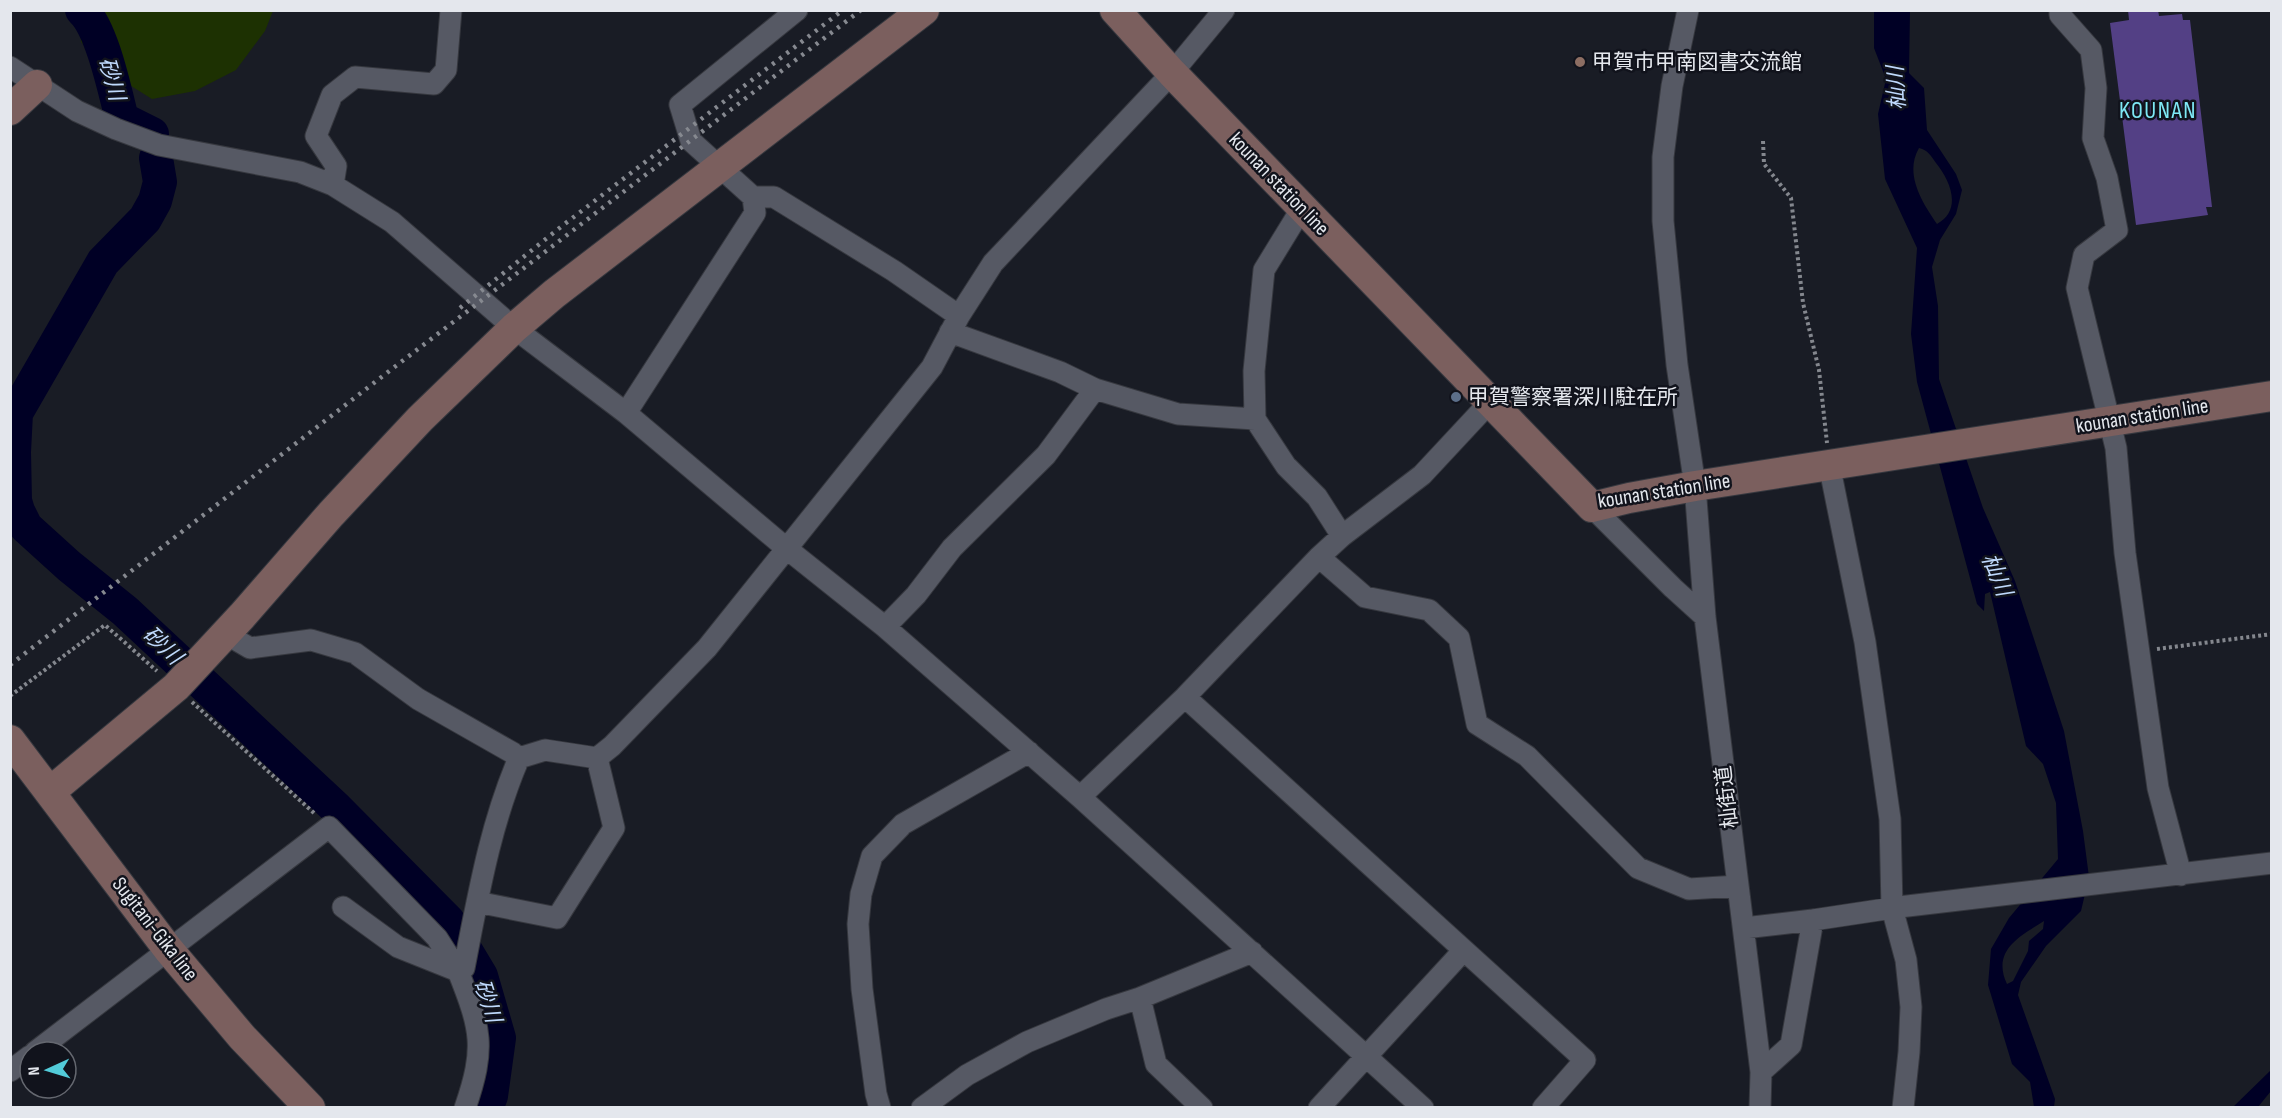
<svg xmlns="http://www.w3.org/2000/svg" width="2282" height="1118" viewBox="0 0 2282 1118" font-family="'Sofia Sans Condensed','Noto Sans JP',sans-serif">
<rect width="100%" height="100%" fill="#191c25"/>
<path fill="#1d3102" d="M 79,11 L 80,10 L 273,11 L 265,31 L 236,70 L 195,91 L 152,99 L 107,71 L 81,42 Z"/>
<path fill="#000025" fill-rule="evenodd" d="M 1874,11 L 1910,11 L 1909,73 L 1924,88 L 1927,130 L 1956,174 L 1962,190 L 1956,214 L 1940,240 L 1932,267 L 1938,306 L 1939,379 L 1983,508 L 2015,581 L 2064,731 L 2083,831 L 2089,877 L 2081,911 L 2046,946 L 2021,982 L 2018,995 L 2055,1099 L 2054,1107 L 2034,1107 L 2030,1082 L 2012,1064 L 1988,985 L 1991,949 L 2009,918 L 2058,859 L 2056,803 L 2043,764 L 2026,746 L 1990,592 L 1985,594 L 1984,611 L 1977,604 L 1917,382 L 1911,334 L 1917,248 L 1885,179 L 1878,114 L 1886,79 L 1874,48 ZM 1919,148 C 1928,150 1931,156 1936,163 C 1950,180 1963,210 1937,224 C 1922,202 1904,174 1919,148 ZM 2044,921 L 2043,929 L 2029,941 L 2028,951 L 2013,981 L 2007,984 C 1991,950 2021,936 2044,921 Z
M 2271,1070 L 2271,1091 L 2258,1107 L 2233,1107 Z"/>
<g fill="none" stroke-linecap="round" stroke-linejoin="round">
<path stroke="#000025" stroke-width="34" d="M 82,10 C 102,28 115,92 122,119 L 152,134
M 156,158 L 160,182 L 155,201 L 145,219 L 103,262 L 16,413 L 14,452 L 15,501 L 18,511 L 26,527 L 69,566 L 125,611 L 336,808 L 448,921 L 481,976 L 499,1038 L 491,1096 L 486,1108"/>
</g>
<path fill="#534085" d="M 2128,10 L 2158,10 L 2159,16 L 2182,14 L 2183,20 L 2190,20 L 2212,207 L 2206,207 L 2208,215 L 2136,225 L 2110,23 L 2129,20 Z"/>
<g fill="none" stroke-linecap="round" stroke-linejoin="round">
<g stroke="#36383f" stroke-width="23">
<path id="street" d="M 1688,10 L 1672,86 L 1663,157 L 1663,221 L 1677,365 L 1695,486 L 1705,617 L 1761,1072 L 1760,1108
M 2060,10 L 2060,15 L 2091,50 L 2096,88 L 2093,138 L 2107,178 L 2117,230 L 2084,255 L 2077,288 L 2116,448 L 2125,553 L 2158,788 L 2181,875
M 10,67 L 77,111 L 116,129 L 159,145 L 300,172 L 333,185 L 392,222 L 514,328 L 626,413 L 786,548 L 885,627 L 1080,797 L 1423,1108
M 333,185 L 336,166 L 316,136 L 332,95 L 355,77 L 434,84 L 446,70 L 451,10
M 753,197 L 774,197 L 894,271 L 959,316
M 1302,208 L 1264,270 L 1254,371 L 1255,419 L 1286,466 L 1317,497 L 1342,536
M 950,332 L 1060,372 L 1095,389 L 1178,414 L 1255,419
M 626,413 L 755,213 L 753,197 L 691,141 L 680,105 L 797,10
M 1829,464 L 1865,642 L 1890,819 L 1892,908 L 1906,960 L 1911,1007 L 1909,1052 L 1903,1108
M 1592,507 L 1673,588 L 1705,617
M 1319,557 L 1365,597 L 1429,610 L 1459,638 L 1477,724 L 1527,756 L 1638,868 L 1689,889 L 1738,886
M 885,627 L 916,595 L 952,548 L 1046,455 L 1095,389
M 226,634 L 250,648 L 311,640 L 355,653 L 418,699 L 513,753 L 519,758
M 1185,697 L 1585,1060 L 1543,1108
M 1080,797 L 1185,697 L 1319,557 L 1342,536 L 1422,475 L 1490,402
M 477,902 L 557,918 L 614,828 L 597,758
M 343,907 L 398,947 L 458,971
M 1744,928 L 1813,920 L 1899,907 L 2272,863
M 1140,998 L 1156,1064 L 1202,1108
M 35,1052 L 329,827 L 437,938 L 458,971
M 10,1071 L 30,1056
M 1761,1072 L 1791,1045 L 1813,920
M 465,1108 C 486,1047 481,1029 458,971 L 464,968 C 478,897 490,825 519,758 L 545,750 L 597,758 L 612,746 L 707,648 L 932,367 L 959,316 L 993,263 L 1172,73 L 1224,10
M 880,1108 L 876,1094 L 862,989 L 858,924 L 861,894 L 872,856 L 903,824 L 1029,752
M 922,1108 L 967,1075 L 1027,1042 L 1106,1009 L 1140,998 L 1252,952
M 1319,1108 L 1463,951"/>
</g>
<g stroke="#36383f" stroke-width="32">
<path id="secondary" d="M 1115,10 L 1172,73 L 1592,507 L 1629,498 L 1695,486 L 2272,396
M 10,110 L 37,85
M 10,740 L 168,949 L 242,1037 L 310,1108
M 50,792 L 176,687 L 242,616 L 331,514 L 420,419 L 514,328 L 554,294 L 924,10"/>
</g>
<path stroke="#84878e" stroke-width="4" stroke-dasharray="3 3" stroke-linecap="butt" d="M 1763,141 L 1764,164 L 1791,198 L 1803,303 L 1819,370 L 1827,443
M 2157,649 L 2272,634
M 10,696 L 105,625 L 157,671
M 192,702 L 315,814"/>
<use href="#street" stroke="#565964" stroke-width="21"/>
<use href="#secondary" stroke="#7b5f5e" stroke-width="30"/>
<path stroke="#868990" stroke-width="4.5" stroke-dasharray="3 6" stroke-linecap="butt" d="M 460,308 L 562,226 L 843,10
M 10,665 L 388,372 L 861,10"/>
</g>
<circle fill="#8d6e63" stroke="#11131c" stroke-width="2" cx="1580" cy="62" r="6"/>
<circle fill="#5c6f8a" stroke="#11131c" stroke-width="2" cx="1456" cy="397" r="6"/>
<g text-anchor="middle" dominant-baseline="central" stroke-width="5" stroke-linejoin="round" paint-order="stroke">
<g font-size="21" fill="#e4e7ed" stroke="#11131c" text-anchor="start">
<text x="1592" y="62">甲賀市甲南図書交流館</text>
<text x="1468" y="397">甲賀警察署深川駐在所</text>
</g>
<g font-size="21" fill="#e4e7ed" stroke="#11131c">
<text transform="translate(1279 184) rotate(46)">kounan station line</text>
<text transform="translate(2142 416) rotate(-9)">kounan station line</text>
<text transform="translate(1664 491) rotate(-9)">kounan station line</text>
<text transform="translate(1727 797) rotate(-97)">杣街道</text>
<text transform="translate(155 929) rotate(52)">Sugitani-Gika line</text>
</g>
<g font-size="22" font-style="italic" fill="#bfd9fc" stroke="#11131c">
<text transform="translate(111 79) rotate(74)">砂川</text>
<text transform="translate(1897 88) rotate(-93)">杣川</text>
<text transform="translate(1996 575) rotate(67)">杣川</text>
<text transform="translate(162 646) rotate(43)">砂川</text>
<text transform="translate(487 1001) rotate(72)">砂川</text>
</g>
<g font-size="24" letter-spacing="1.5" fill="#7ee8f5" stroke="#11131c">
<text x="2158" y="110">KOUNAN</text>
</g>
</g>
<rect width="2282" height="1118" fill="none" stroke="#e4e7ed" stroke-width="24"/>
<g transform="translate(48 1070) rotate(266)"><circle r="28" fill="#11131c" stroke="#656870" stroke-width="1.5"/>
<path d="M0-4.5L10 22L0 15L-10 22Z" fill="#52cbd9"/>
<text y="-9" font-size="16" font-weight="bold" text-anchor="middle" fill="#e4e7ed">N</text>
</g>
</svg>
